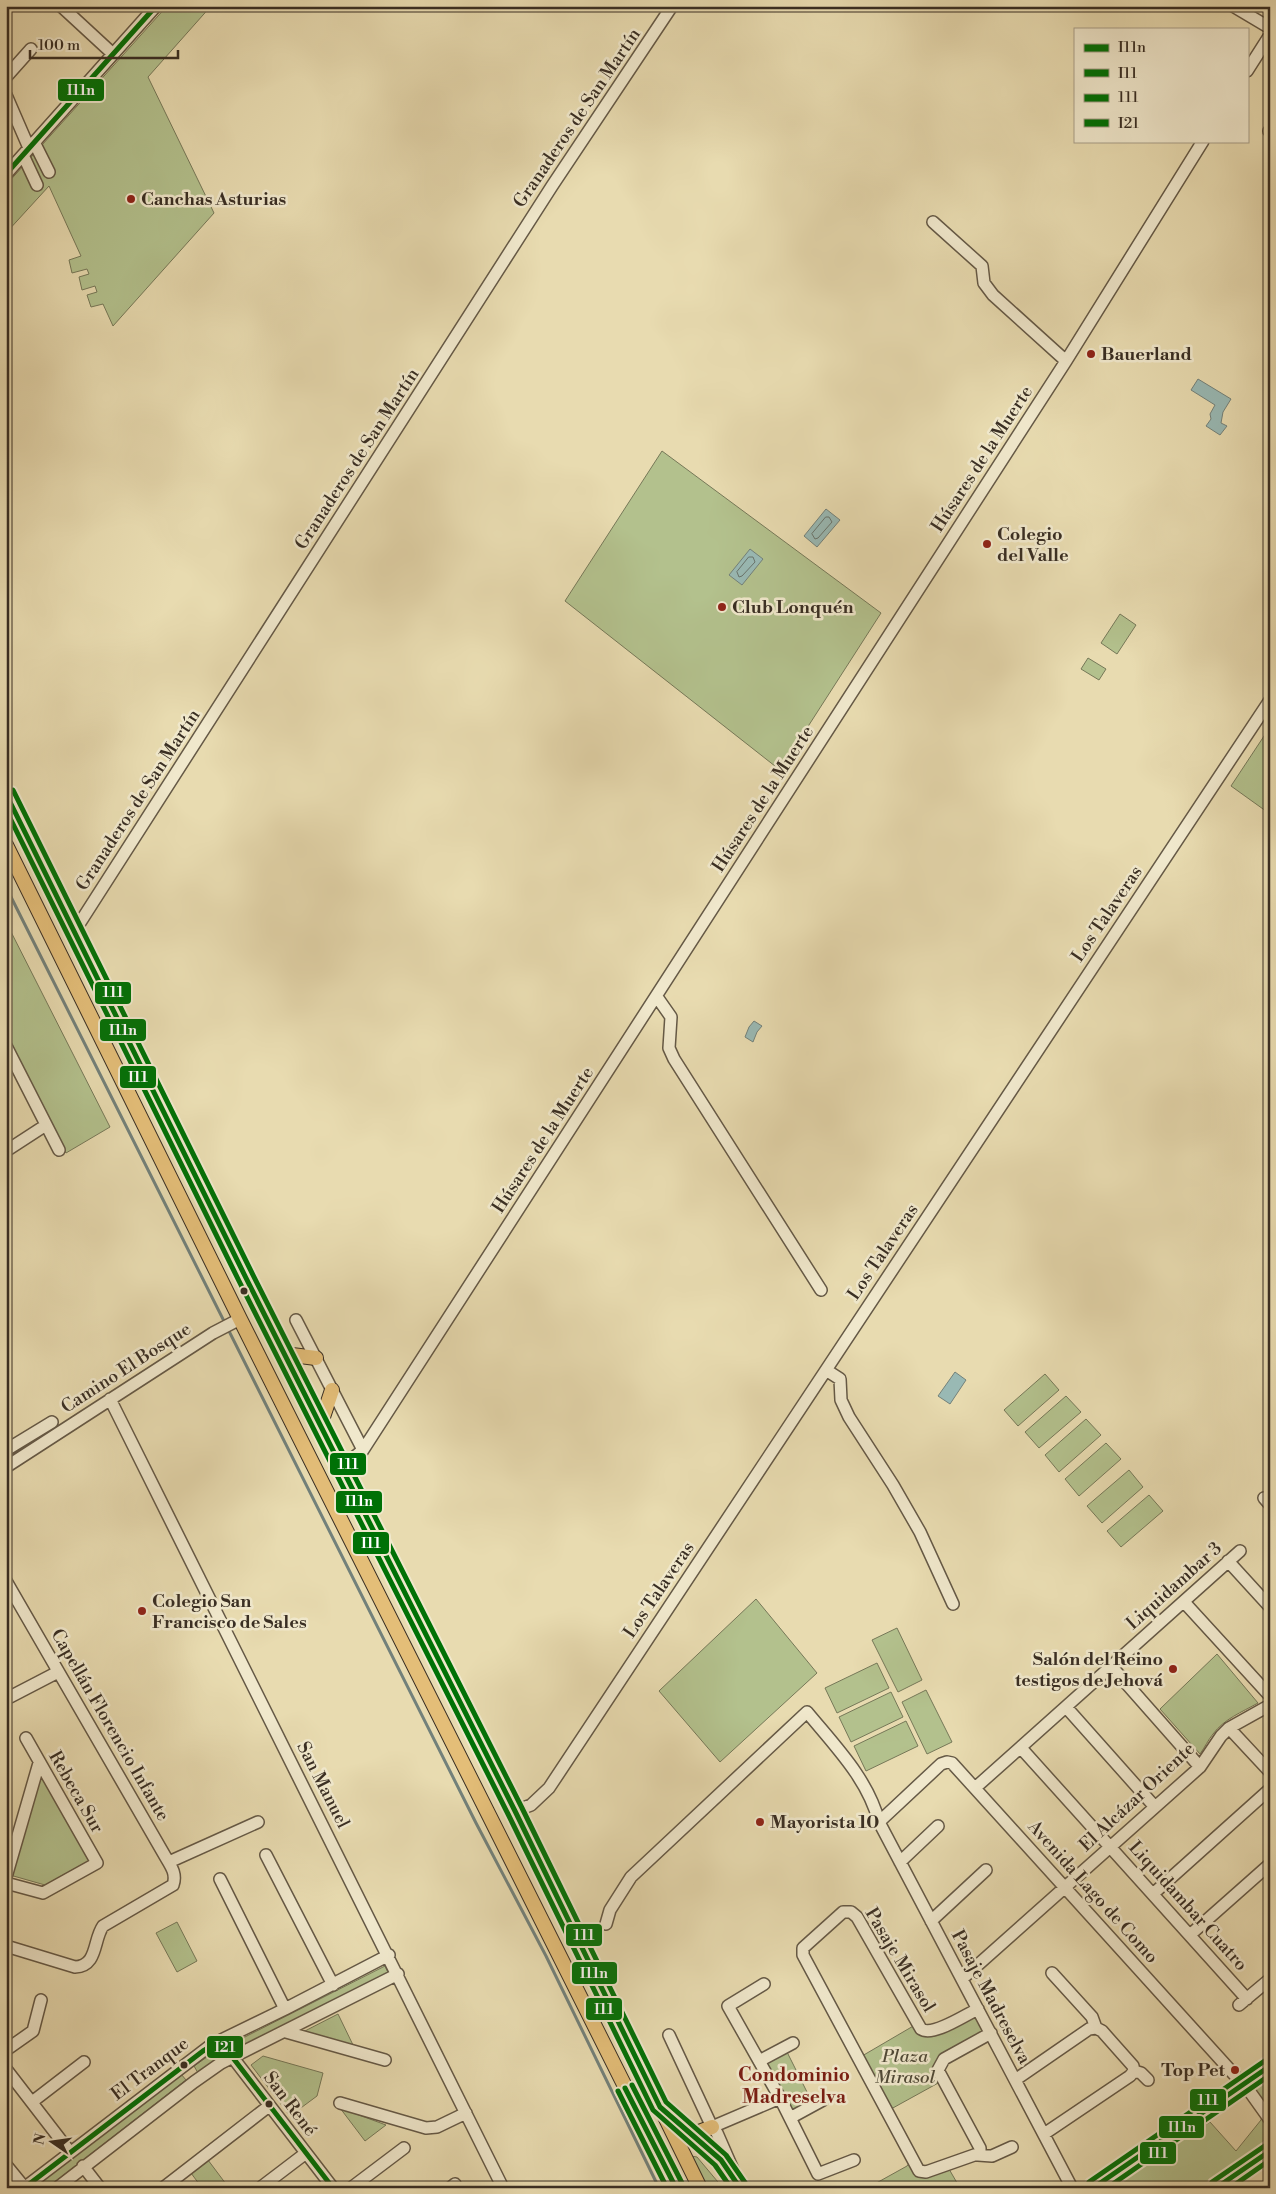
<svg xmlns="http://www.w3.org/2000/svg" width="1276" height="2194" viewBox="0 0 1276 2194" font-family="'Libre Bodoni',serif">
<rect width="100%" height="100%" fill="#e8dbb0"/>
<filter id="stains"><feTurbulence type="fractalNoise" baseFrequency=".004" numOctaves="4"/><feColorMatrix values="0 0 0 0 .2 0 0 0 0 .09 0 0 0 0 .02 0 0 0 .5 -.17"/></filter>
<radialGradient id="worn" r=".72"><stop offset=".6" stop-color="#630" stop-opacity="0"/><stop offset="1" stop-color="#630" stop-opacity=".3"/></radialGradient>
<path fill="#b3c18d" stroke="#767858" d="M 167,6 L 211,6 L 148,77 L 214,213 L 113,326 L 103,304 L 91,307 L 87,295 L 97,292 L 95,286 L 82,290 L 79,277 L 89,274 L 87,269 L 72,273 L 69,260 L 81,256 L 49,186 L 6,233 L 6,185 Z
M 662,451 L 881,613 L 780,770 L 565,601 Z
M 1120,614 L 1136,625 L 1117,654 L 1101,643 Z
M 1088,658 L 1106,669 L 1099,680 L 1081,669 Z
M 1270,727 L 1270,814 L 1231,786 Z
M 6,922 L 110,1127 L 66,1153 L 6,1036 Z
M 1045,1374 L 1059,1390 L 1018,1426 L 1004,1410 Z
M 1066,1396 L 1081,1412 L 1039,1448 L 1025,1432 Z
M 1086,1419 L 1101,1435 L 1059,1472 L 1045,1455 Z
M 1106,1443 L 1121,1459 L 1079,1496 L 1065,1479 Z
M 1129,1470 L 1143,1487 L 1102,1523 L 1087,1506 Z
M 1149,1495 L 1163,1511 L 1121,1547 L 1107,1531 Z
M 756,1599 L 817,1673 L 720,1762 L 659,1691 Z
M 897,1628 L 922,1680 L 898,1692 L 872,1640 Z
M 1217,1654 L 1258,1703 C 1242,1712 1224,1719 1213,1734 C 1208,1740 1205,1747 1200,1754 L 1160,1709 Z
M 877,1663 L 889,1688 L 837,1713 L 825,1688 Z
M 926,1690 L 952,1742 L 927,1754 L 902,1702 Z
M 891,1692 L 903,1717 L 851,1742 L 839,1717 Z
M 906,1721 L 918,1746 L 866,1771 L 854,1746 Z
M 40,1773 L 90,1860 L 45,1885 L 10,1875 Z
M 177,1922 L 197,1961 L 177,1972 L 156,1933 Z
M 385,1966 L 389,1975 L 239,2050 L 235,2042 Z
M 338,2014 L 354,2047 L 301,2033 Z
M 976,2014 L 979,2025 L 984,2031 L 943,2054 L 940,2082 L 891,2109 L 862,2056 L 915,2025 L 921,2032 Z
M 217,2050 L 222,2057 L 198,2073 L 194,2066 Z
M 786,2050 L 813,2104 L 791,2116 L 763,2062 Z
M 263,2056 L 323,2073 L 317,2096 L 290,2116 L 251,2065 Z
M 181,2074 L 186,2080 L 47,2188 L 33,2188 Z
M 1270,2076 L 1270,2118 L 1250,2092 Z
M 340,2108 L 386,2125 L 365,2141 Z
M 1262,2116 L 1270,2127 L 1270,2146 L 1208,2188 L 1106,2188 L 1210,2122 L 1236,2151 L 1261,2120 Z
M 691,2156 L 697,2157 L 723,2188 L 706,2188 Z
M 208,2160 L 229,2188 L 202,2188 L 191,2173 Z
M 910,2162 L 927,2178 L 949,2169 L 960,2188 L 872,2188 L 871,2186 L 907,2166 Z"/>
<path fill="#99b9b4" stroke="#73817a" d="M 1198,379 L 1231,399 L 1223,412 L 1221,423 L 1227,426 L 1220,435 L 1206,426 L 1211,419 L 1210,414 L 1215,405 L 1191,390 Z
M 826,509 L 840,520 L 817,547 L 804,536 Z
M 750,549 L 763,559 L 742,585 L 729,575 Z
M 754,1021 L 762,1026 L 757,1032 L 753,1042 L 745,1037 L 749,1027 Z
M 955,1372 L 966,1380 L 950,1404 L 938,1396 Z"/>
<g fill="none" stroke-linecap="round" stroke-linejoin="round">
<path stroke="#69746c" stroke-width="1" d="M 826,517 L 829,517 L 832,522 L 818,538 L 815,539 L 812,534 Z
M 749,557 L 753,557 L 755,562 L 742,576 L 739,577 L 737,572 Z"/>
<path stroke="#73817a" stroke-width="3" d="M 6,887 L 476,1823 L 546,1956 L 659,2188"/>
<g stroke="#655946" stroke-width="14">
<path id="minor" d="M 61,6 L 113,54
M 1233,6 L 1270,28
M 1247,71 L 1270,35
M 6,77 L 31,49
M 6,95 L 29,148
M 1269,131 L 1270,132
M 34,142 L 49,172
M 23,155 L 37,185
M 6,174 L 156,6
M 933,222 L 982,266 L 984,283 L 993,295 L 1066,361
M 74,932 L 552,186 L 672,6
M 657,997 L 671,1017 L 669,1048 L 674,1059 L 821,1290
M 6,1046 L 59,1150
M 6,1151 L 46,1125
M 296,1320 L 363,1450
M 826,1370 L 840,1379 L 841,1400 L 849,1417 L 893,1485 L 920,1532 L 953,1604
M 110,1399 L 503,2188
M 6,1450 L 52,1422
M 6,1467 L 213,1333 L 240,1319
M 341,1468 L 363,1450 L 1066,361 L 1203,141
M 1264,1498 L 1270,1505
M 1228,1561 L 1270,1607
M 6,1581 L 165,1856 C 171,1866 177,1874 173,1885 L 103,1926 C 93,1940 98,1966 75,1967 L 6,1946
M 1184,1602 L 1270,1696
M 1111,1666 L 1200,1767
M 6,1699 L 58,1672
M 1066,1707 L 1155,1807
M 1229,1728 L 1270,1772
M 1021,1748 L 1247,1999
M 975,1788 L 1240,1551
M 515,1811 L 531,1805 L 549,1788 L 1270,700
M 879,1822 L 941,1764 L 947,1762 L 952,1763 L 1250,2092 L 1270,2120
M 266,1855 L 333,1985
M 169,1862 L 258,1822
M 900,1862 L 938,1826
M 6,1877 L 39,1763
M 220,1879 L 285,2009
M 6,1883 L 43,1893 L 97,1863 L 26,1738
M 1154,1893 L 1270,1789
M 931,1921 L 986,1870
M 606,1924 L 610,1910 L 631,1877 L 807,1712 C 835,1746 868,1779 879,1822 L 1072,2188
M 1191,1934 L 1270,1864
M 1052,1973 L 1092,2017 L 1096,2028 L 1102,2031 L 1133,2066 L 1134,2071
M 962,1979 L 1200,1767 L 1221,1736 L 1229,1728 L 1270,1705
M 764,1984 L 728,2006 L 780,2098 L 818,2174 L 854,2160
M 1239,2005 L 1270,1979
M 978,2009 C 965,2015 933,2037 921,2029 L 857,1917 L 851,1912 L 843,1912 L 803,1948 L 803,1955 L 919,2171 L 926,2172 L 980,2153 L 980,2148 L 938,2070 L 944,2059 L 991,2033
M 286,2032 L 385,2060
M 669,2035 L 712,2127 L 717,2133 L 741,2188
M 220,2041 L 333,2188
M 6,2050 L 33,2031 L 41,2000
M 759,2061 L 793,2043
M 6,2069 L 70,2152
M 1134,2071 L 1141,2073 L 1148,2080
M 1015,2080 L 1089,2029 L 1096,2028
M 32,2102 L 84,2062
M 340,2103 L 426,2128 L 437,2127 L 466,2113
M 790,2118 L 823,2100
M 712,2127 L 780,2098
M 1044,2134 L 1130,2076 L 1134,2071
M 978,2155 L 992,2156 L 1012,2147
M 6,2165 L 24,2187
M 83,2166 L 100,2188
M 24,2188 L 211,2045 L 285,2009 L 389,1955
M 57,2188 L 194,2082 L 221,2063 L 398,1974
M 163,2188 L 269,2106
M 260,2188 L 306,2153
M 351,2188 L 404,2148
M 450,2188 L 455,2184
M 1093,2188 L 1270,2066
M 1216,2188 L 1270,2151"/>
</g>
<g stroke="#392e23" stroke-width="16">
<path id="major" d="M 6,793 L 246,1278 L 515,1811 L 700,2188
M 6,845 L 240,1319 L 676,2188
M 284,1354 L 316,1358
M 320,1426 L 332,1390
M 667,2113 L 721,2160
M 691,2135 L 712,2127"/>
</g>
<use href="#minor" stroke="#f0e8cc" stroke-width="11"/>
<use href="#major" stroke="#e4be78" stroke-width="14"/>
<g stroke="#f0e8cc" stroke-width="9">
<path id="bus-1" d="M 6,174 L 156,6
M 6,794 L 246,1278 L 515,1811 L 660,2107 L 721,2160 L 740,2188
M 625,2088 L 676,2188
M 1093,2188 L 1270,2066
M 1216,2188 L 1270,2151"/>
</g>
<g stroke="#f0e8cc" stroke-width="9">
<path id="bus-2" d="M 6,810 L 239,1281 L 508,1814 L 653,2110 L 715,2165 L 731,2188
M 618,2091 L 667,2188
M 1107,2188 L 1270,2075
M 1230,2188 L 1270,2160"/>
</g>
<g stroke="#f0e8cc" stroke-width="9">
<path id="bus-3" d="M 13,790 L 253,1275 L 522,1808 L 666,2102 L 726,2155 L 746,2184
M 632,2085 L 683,2185
M 1089,2182 L 1266,2060
M 1212,2182 L 1266,2145"/>
</g>
<g stroke="#f0e8cc" stroke-width="9">
<path id="bus-4" d="M 24,2188 L 203,2051 L 220,2041 L 333,2188"/>
</g>
<use href="#bus-1" stroke="#007106" stroke-width="5"/>
<use href="#bus-2" stroke="#007106" stroke-width="5"/>
<use href="#bus-3" stroke="#007106" stroke-width="5"/>
<use href="#bus-4" stroke="#007106" stroke-width="5"/>
</g>
<g fill="#8f2418" stroke="#f0e8cc" stroke-width="2">
<circle cx="131" cy="199" r="5"/>
<circle cx="1091" cy="354" r="5"/>
<circle cx="987" cy="544" r="5"/>
<circle cx="722" cy="607" r="5"/>
<circle cx="142" cy="1611" r="5"/>
<circle cx="1173" cy="1669" r="5"/>
<circle cx="760" cy="1822" r="5"/>
<circle cx="1235" cy="2070" r="5"/>
</g>
<g fill="#392e23" stroke="#f0e8cc" stroke-width="2">
<circle cx="244" cy="1291" r="4.5"/>
<circle cx="184" cy="2065" r="4.5"/>
<circle cx="269" cy="2104" r="4.5"/>
</g>
<g text-anchor="middle" dominant-baseline="central" stroke-width="5" stroke-linejoin="round" paint-order="stroke">
<g font-size="18" fill="#392e23" stroke="#f0e8cc">
<text transform="translate(577 118) rotate(-56)">Granaderos de San Martín</text>
<text transform="translate(357 459) rotate(-57)">Granaderos de San Martín</text>
<text transform="translate(982 459) rotate(-57)">Húsares de la Muerte</text>
<text transform="translate(763 799) rotate(-57)">Húsares de la Muerte</text>
<text transform="translate(138 800) rotate(-57)">Granaderos de San Martín</text>
<text transform="translate(1107 914) rotate(-56)">Los Talaveras</text>
<text transform="translate(543 1140) rotate(-57)">Húsares de la Muerte</text>
<text transform="translate(883 1252) rotate(-56)">Los Talaveras</text>
<text transform="translate(126 1368) rotate(-33)">Camino El Bosque</text>
<text transform="translate(1174 1586) rotate(-42)">Liquidambar 3</text>
<text transform="translate(659 1590) rotate(-56)">Los Talaveras</text>
<text transform="translate(110 1725) rotate(60)">Capellán Florencio Infante</text>
<text transform="translate(323 1785) rotate(63)">San Manuel</text>
<text transform="translate(76 1792) rotate(60)">Rebeca Sur</text>
<text transform="translate(1137 1797) rotate(-43)">El Alcázar Oriente</text>
<text transform="translate(1093 1892) rotate(48)">Avenida Lago de Como</text>
<text transform="translate(1188 1906) rotate(48)">Liquidambar Cuatro</text>
<text transform="translate(900 1960) rotate(59)">Pasaje Mirasol</text>
<text transform="translate(991 1997) rotate(62)">Pasaje Madreselva</text>
<text transform="translate(150 2069) rotate(-37)">El Tranque</text>
<text transform="translate(290 2104) rotate(53)">San René</text>
</g>
<g font-size="18" font-weight="bold" fill="#392e23" stroke="#f0e8cc" text-anchor="start">
<text x="141" y="199">Canchas Asturias</text>
<text x="1101" y="354">Bauerland</text>
<text x="997" y="534">Colegio<tspan x="997" dy="21">del Valle</tspan></text>
<text x="732" y="607">Club Lonquén</text>
<text x="152" y="1601">Colegio San<tspan x="152" dy="21">Francisco de Sales</tspan></text>
<text x="1163" y="1659" text-anchor="end">Salón del Reino<tspan x="1163" dy="21">testigos de Jehová</tspan></text>
<text x="770" y="1822">Mayorista 10</text>
<text x="1225" y="2070" text-anchor="end">Top Pet</text>
</g>
<g font-size="18" font-style="italic" fill="#514b38" stroke="#f0e8cc">
<text x="905" y="2056">Plaza<tspan x="905" dy="21">Mirasol</tspan></text>
</g>
<g font-size="19" font-weight="bold" fill="#7a1f14" stroke="#f0e8cc">
<text x="794" y="2075">Condominio<tspan x="794" dy="22">Madreselva</tspan></text>
</g>
</g>
<g stroke="#f0e8cc" stroke-width="2">
<rect x="57" y="78" width="48" height="24" rx="5" fill="#007106"/>
<rect x="94" y="981" width="38" height="24" rx="5" fill="#007106"/>
<rect x="99" y="1018" width="48" height="24" rx="5" fill="#007106"/>
<rect x="119" y="1065" width="38" height="24" rx="5" fill="#007106"/>
<rect x="329" y="1452" width="38" height="24" rx="5" fill="#007106"/>
<rect x="335" y="1490" width="48" height="24" rx="5" fill="#007106"/>
<rect x="352" y="1531" width="38" height="24" rx="5" fill="#007106"/>
<rect x="565" y="1923" width="38" height="24" rx="5" fill="#007106"/>
<rect x="571" y="1961" width="47" height="24" rx="5" fill="#007106"/>
<rect x="585" y="1997" width="38" height="24" rx="5" fill="#007106"/>
<rect x="206" y="2035" width="38" height="24" rx="5" fill="#007106"/>
<rect x="1189" y="2088" width="38" height="24" rx="5" fill="#007106"/>
<rect x="1158" y="2115" width="47" height="24" rx="5" fill="#007106"/>
<rect x="1139" y="2141" width="38" height="24" rx="5" fill="#007106"/>
</g>
<g font-size="14" text-anchor="middle" font-weight="bold" fill="#fff">
<text x="81" y="95">I11n</text>
<text x="113" y="997">111</text>
<text x="123" y="1035">I11n</text>
<text x="138" y="1082">I11</text>
<text x="348" y="1469">111</text>
<text x="359" y="1506">I11n</text>
<text x="371" y="1548">I11</text>
<text x="584" y="1940">111</text>
<text x="594" y="1978">I11n</text>
<text x="604" y="2014">I11</text>
<text x="225" y="2052">I21</text>
<text x="1208" y="2105">111</text>
<text x="1182" y="2132">I11n</text>
<text x="1158" y="2158">I11</text>
</g>
<rect width="1276" height="2194" fill="none" stroke="#e8dbb0" stroke-width="25"/>
<rect x="8" y="8" width="1261" height="2179" fill="none" stroke="#392e23" stroke-width="2.5"/>
<rect x="12" y="12" width="1251" height="2169" fill="none" stroke="#392e23"/>
<rect x="1074" y="28" width="175" height="115" fill="#f0e8cc" stroke="#a79e88"/>
<rect x="1084" y="44" width="25" height="8" fill="#007106" stroke="#a79e88"/>
<text x="1118" y="52" font-size="15" fill="#392e23">I11n</text>
<rect x="1084" y="69" width="25" height="8" fill="#007106" stroke="#a79e88"/>
<text x="1118" y="78" font-size="15" fill="#392e23">I11</text>
<rect x="1084" y="94" width="25" height="8" fill="#007106" stroke="#a79e88"/>
<text x="1118" y="102" font-size="15" fill="#392e23">111</text>
<rect x="1084" y="119" width="25" height="8" fill="#007106" stroke="#a79e88"/>
<text x="1118" y="128" font-size="15" fill="#392e23">I21</text>
<g transform="translate(52 2142) rotate(283)" stroke="#f0e8cc" stroke-width="4" paint-order="stroke">
<path d="M0-4L9 19L0 12L-9 19Z" fill="#392e23"/>
<text y="-8" font-size="14" font-weight="bold" text-anchor="middle" fill="#392e23">N</text>
</g>
<path d="M30 50v8h148v-8" fill="none" stroke="#392e23" stroke-width="2.5"/>
<text x="38" y="50" font-size="15" fill="#392e23" stroke="#f0e8cc" stroke-width="4" paint-order="stroke">100 m</text>
<rect width="100%" height="100%" filter="url(#stains)"/>
<rect width="100%" height="100%" fill="url(#worn)"/>
</svg>
